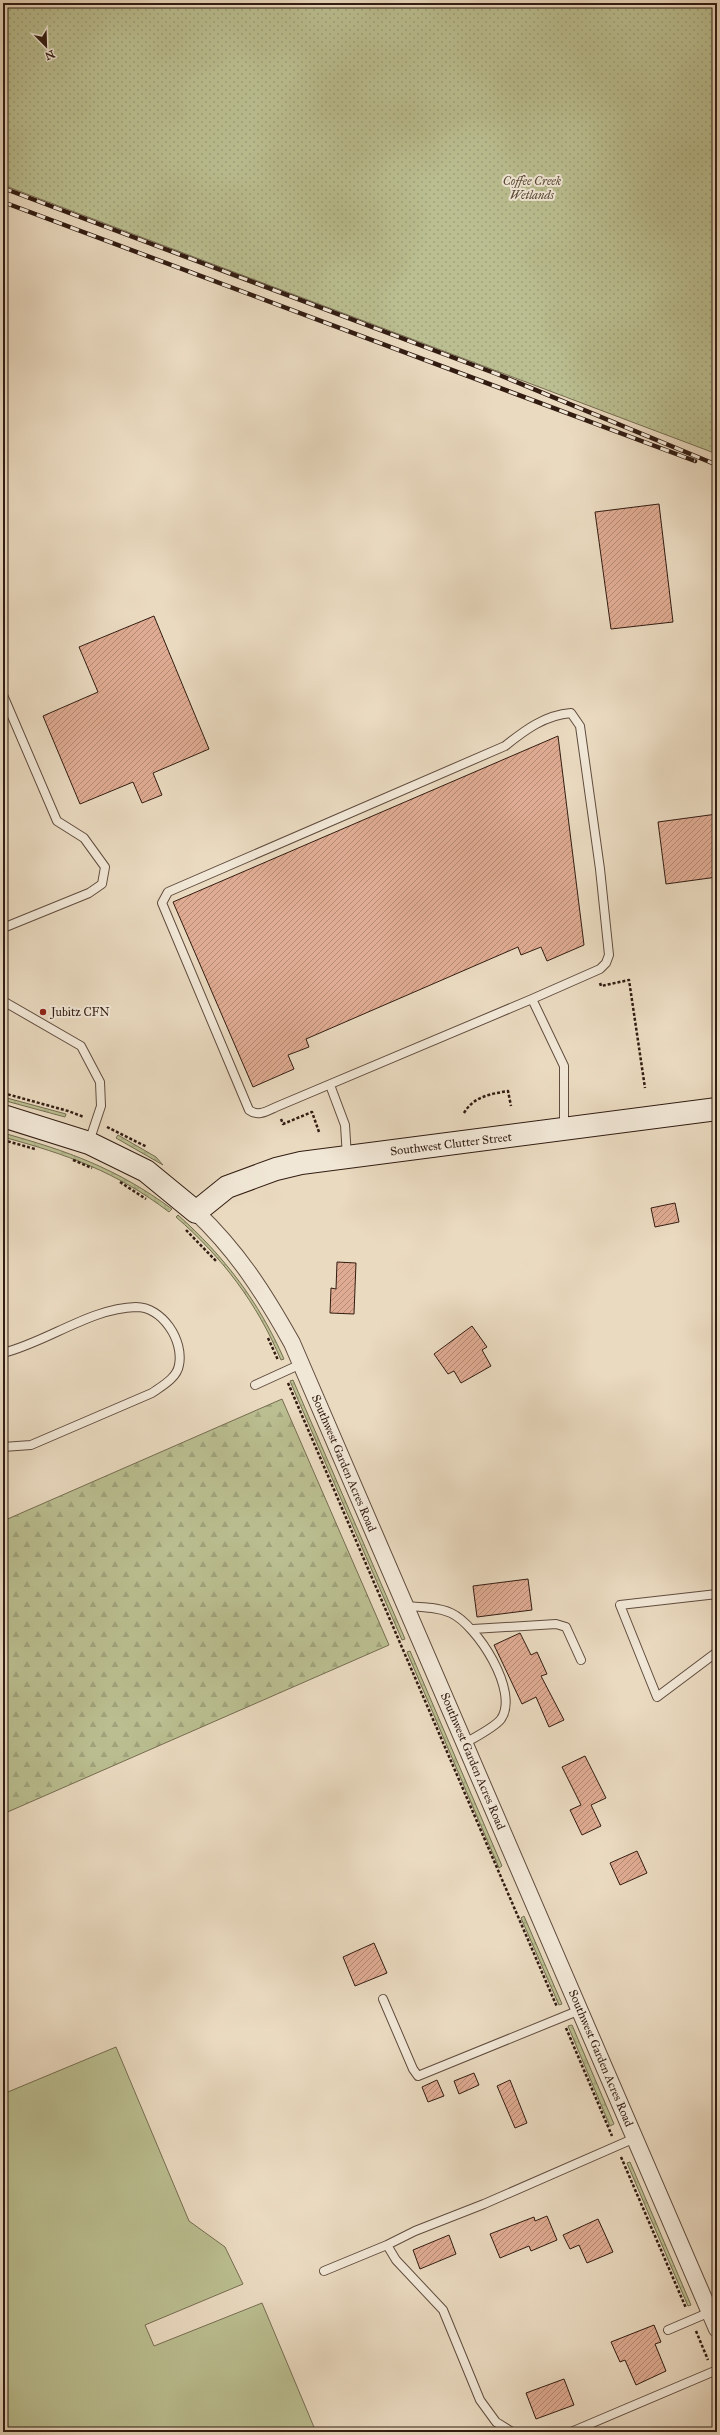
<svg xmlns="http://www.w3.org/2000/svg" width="720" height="2435" viewBox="0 0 720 2435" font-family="'IM FELL Great Primer',serif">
<defs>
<pattern id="forest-firs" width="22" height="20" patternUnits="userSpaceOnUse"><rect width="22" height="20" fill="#babe90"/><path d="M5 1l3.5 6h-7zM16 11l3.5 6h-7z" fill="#a0a37b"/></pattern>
<pattern id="wetland-marsh" width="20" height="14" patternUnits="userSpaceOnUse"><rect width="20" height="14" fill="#babe90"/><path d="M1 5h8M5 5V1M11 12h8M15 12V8" fill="none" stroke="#a0a37b"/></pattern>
<pattern id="park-dots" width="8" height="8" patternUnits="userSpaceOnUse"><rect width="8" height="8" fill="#babe90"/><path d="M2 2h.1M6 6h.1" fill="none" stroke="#a0a37b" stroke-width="1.8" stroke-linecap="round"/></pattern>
<pattern id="building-hatch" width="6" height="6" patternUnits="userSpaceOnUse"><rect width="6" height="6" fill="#dfab92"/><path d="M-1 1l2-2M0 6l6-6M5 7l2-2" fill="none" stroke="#b58a76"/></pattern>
</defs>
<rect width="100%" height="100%" fill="#eadac0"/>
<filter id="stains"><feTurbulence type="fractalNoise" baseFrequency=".005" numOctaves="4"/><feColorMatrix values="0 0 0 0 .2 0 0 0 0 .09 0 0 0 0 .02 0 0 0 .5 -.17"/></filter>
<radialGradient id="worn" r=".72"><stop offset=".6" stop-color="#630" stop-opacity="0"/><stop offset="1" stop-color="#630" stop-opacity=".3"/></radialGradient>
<path fill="#babe90" stroke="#766d51" d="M 116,2047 L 189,2221 L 225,2247 L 243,2284 L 145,2325 L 154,2346 L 262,2303 L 316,2432 L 3,2432 L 3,2094 Z"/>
<path fill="url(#forest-firs)" stroke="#766d51" d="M 282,1399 L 389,1645 L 3,1814 L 3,1521 Z"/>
<path fill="url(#wetland-marsh)" stroke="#766d51" d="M 7,1098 L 66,1114 L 65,1117 L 6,1101 Z
M 3,1133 C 68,1151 116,1168 172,1209 L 169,1212 C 117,1172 66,1154 3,1137 Z
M 118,1135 L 156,1157 L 163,1165 L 116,1138 Z
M 178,1215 C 224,1256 259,1302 284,1359 L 281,1360 C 257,1303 222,1257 176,1217 Z
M 293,1380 L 405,1639 L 402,1640 L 290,1381 Z
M 410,1651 L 502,1866 L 499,1868 L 407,1652 Z
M 524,1916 L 562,2004 L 559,2005 L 521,1918 Z
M 572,2025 L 614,2124 L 610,2126 L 568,2026 Z
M 630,2162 L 691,2305 L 688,2306 L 627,2163 Z"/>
<path fill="url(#park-dots)" stroke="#766d51" d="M 3,3 L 717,3 L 717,454 L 3,185 Z"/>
<path fill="url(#building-hatch)" stroke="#321c12" d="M 659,504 L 673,622 L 611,629 L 595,512 Z
M 154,616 L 209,749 L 153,773 L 162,795 L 142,803 L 133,782 L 80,804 L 43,716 L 98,692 L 79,647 Z
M 558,736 L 584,945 L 547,961 L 541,947 L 521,955 L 518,947 L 306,1039 L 309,1047 L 288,1055 L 294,1069 L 253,1087 L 173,902 Z
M 717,814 L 717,877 L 666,884 L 658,822 Z
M 675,1203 L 679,1222 L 655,1227 L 651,1208 Z
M 337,1262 L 356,1263 L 354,1314 L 330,1313 L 331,1288 L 336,1289 Z
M 472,1326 L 487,1347 L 482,1350 L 491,1366 L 461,1383 L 454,1371 L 448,1374 L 434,1354 Z
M 528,1579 L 532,1610 L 477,1617 L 473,1586 Z
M 520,1633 L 531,1655 L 537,1652 L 547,1674 L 541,1676 L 564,1720 L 549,1727 L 536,1697 L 522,1704 L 494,1645 Z
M 585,1756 L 606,1798 L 591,1805 L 601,1826 L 582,1835 L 570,1810 L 581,1805 L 562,1767 Z
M 637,1851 L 647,1873 L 620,1885 L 610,1863 Z
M 374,1943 L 387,1973 L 355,1986 L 343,1957 Z
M 474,2073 L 479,2085 L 459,2094 L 454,2081 Z
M 437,2080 L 444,2096 L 428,2102 L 422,2087 Z
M 510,2080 L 527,2123 L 515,2128 L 497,2086 Z
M 547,2216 L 557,2240 L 531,2251 L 529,2246 L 500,2258 L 490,2234 L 534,2217 L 535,2221 Z
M 598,2219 L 613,2252 L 587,2263 L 579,2245 L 570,2249 L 563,2235 Z
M 449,2235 L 456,2254 L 420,2269 L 413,2250 Z
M 654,2325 L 661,2342 L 655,2344 L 666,2371 L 636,2385 L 625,2360 L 620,2362 L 611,2342 Z
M 564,2379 L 574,2405 L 536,2419 L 526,2393 Z"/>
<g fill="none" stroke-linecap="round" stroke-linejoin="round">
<g stroke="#604c3e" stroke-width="10">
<path id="lane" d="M 3,695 L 57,821 L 84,838 L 105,867 L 102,884 L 89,893 L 3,928
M 532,999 L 276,1107 C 267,1111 258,1117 249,1110 L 162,903 L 168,892 L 505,746 C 525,730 545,715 571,713 L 580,726 L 600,869 L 609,955 L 606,963 L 600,969 L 532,999 L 564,1066 L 564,1128
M 3,1001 L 81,1046 L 100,1082 L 101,1106 L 89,1142
M 330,1085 L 345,1125 L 347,1157
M 3,1353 C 47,1342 91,1308 136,1307 C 162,1307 184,1340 179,1365 C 177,1378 162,1386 152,1393 L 31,1445 L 3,1447
M 255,1385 L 301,1364
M 717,1594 L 620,1605 L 657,1697 L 717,1652
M 406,1606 C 421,1607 437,1607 451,1613 C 477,1625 520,1692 501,1719 C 495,1727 474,1738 465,1743
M 473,1629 L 556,1624 L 566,1627 L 581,1660
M 383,1999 L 413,2069 L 418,2076 L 580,2010
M 324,2271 L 387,2245
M 668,2330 L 710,2312
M 512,2432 L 496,2422 L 480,2400 L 443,2310 L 396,2260 L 387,2245 L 415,2231 L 484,2204 L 635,2138
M 571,2432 L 717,2370"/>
</g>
<g stroke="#604c3e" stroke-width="18">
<path id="street" d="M 196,1212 C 238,1252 264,1293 292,1343 L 717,2329"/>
</g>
<g stroke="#321c12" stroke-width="24">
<path id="secondary" d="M 3,1116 L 89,1143 L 146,1171 L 196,1212 L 227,1187 L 276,1169 L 301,1163 L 717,1109"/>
</g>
<path stroke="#321c12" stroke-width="2.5" stroke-dasharray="3 2" stroke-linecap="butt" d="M 600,983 L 601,986 L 629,980 L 645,1088
M 3,1093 L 68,1111 L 84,1117
M 464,1113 C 474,1096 491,1094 508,1091 L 511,1106
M 281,1119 L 283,1124 L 312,1112 L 319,1132
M 107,1127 L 147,1147
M 3,1140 L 35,1149
M 73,1160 L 92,1168
M 120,1182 L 146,1199
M 186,1230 L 217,1262
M 268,1338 L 278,1360
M 288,1383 L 557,2007
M 566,2028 L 612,2136
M 621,2157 L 686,2308
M 696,2331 L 708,2360"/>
<use href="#lane" stroke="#f1e7d6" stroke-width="8"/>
<use href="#street" stroke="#f1e7d6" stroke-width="16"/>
<use href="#secondary" stroke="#f1e7d6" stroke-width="22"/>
<g stroke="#321c12" stroke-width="4.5">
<path id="rail" d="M 3,188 L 497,374 L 717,465
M 3,202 L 695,461"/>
</g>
<use href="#rail" stroke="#f1e7d6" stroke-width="3" stroke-dasharray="9" stroke-linecap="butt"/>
</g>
<circle fill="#8f2418" stroke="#f1e7d6" stroke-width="1.5" cx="43" cy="1012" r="4"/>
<g text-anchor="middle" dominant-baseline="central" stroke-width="4" stroke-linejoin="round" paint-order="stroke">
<g font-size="12" font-style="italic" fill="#5b4d38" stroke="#f1e7d6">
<text x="532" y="181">Coffee Creek<tspan x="532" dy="14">Wetlands</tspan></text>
</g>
<g font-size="12" fill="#321c12" stroke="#f1e7d6" text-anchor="start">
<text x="51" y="1012">Jubitz CFN</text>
</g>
<g font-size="12" fill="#321c12" stroke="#f1e7d6">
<text transform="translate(451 1144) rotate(-7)">Southwest Clutter Street</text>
<text transform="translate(344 1463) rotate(67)">Southwest Garden Acres Road</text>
<text transform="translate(473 1761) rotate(67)">Southwest Garden Acres Road</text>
<text transform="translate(601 2058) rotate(67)">Southwest Garden Acres Road</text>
</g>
</g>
<rect width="720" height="2435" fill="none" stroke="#eadac0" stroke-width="16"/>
<rect x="4" y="4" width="712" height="2427" fill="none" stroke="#321c12" stroke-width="2"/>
<rect x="8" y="8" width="704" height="2419" fill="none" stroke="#321c12"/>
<g transform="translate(46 46) rotate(157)" stroke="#f1e7d6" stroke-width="3" paint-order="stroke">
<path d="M0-3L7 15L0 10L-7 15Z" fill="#321c12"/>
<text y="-6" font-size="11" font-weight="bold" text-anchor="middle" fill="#321c12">N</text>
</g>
<rect width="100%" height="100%" filter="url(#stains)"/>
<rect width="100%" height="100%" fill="url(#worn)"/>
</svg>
